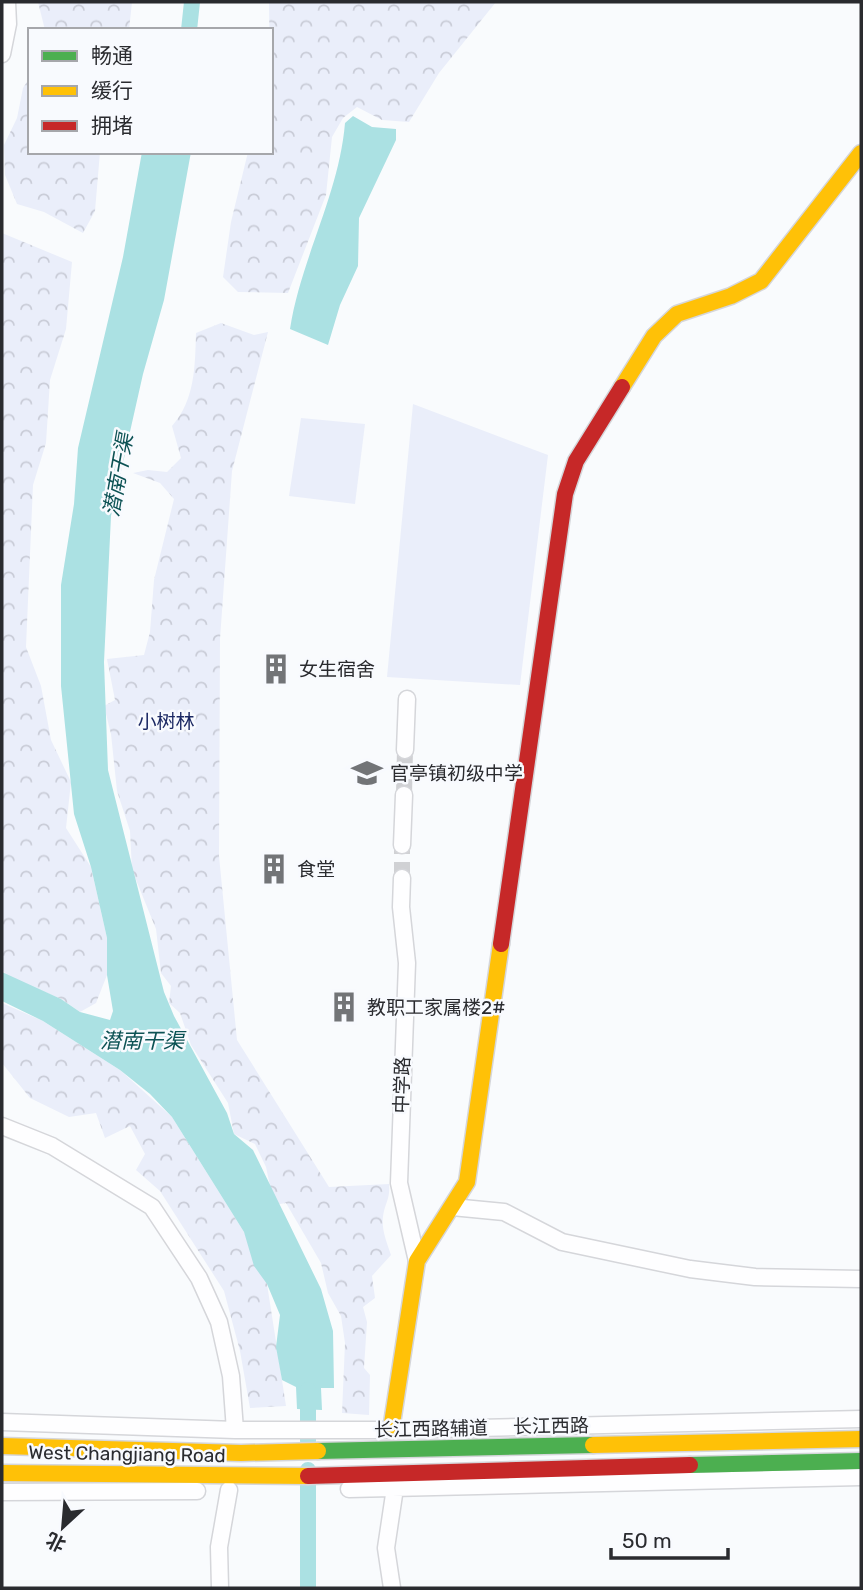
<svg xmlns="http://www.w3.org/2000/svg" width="863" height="1590" viewBox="0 0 863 1590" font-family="Rubik,'Noto Sans SC',sans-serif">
<defs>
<pattern id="forest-crowns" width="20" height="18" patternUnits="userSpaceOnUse" patternTransform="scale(1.75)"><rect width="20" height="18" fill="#eaeefa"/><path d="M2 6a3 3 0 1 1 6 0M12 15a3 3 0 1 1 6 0" fill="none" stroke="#c9ccd7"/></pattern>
</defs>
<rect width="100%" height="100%" fill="#f9fbfd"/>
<path fill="url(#forest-crowns)" d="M 38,2 L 132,2 L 129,30 L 45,30 Z
M 269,2 L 496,2 L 439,73 L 409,122 L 382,120 L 357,107 L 343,118 L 332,137 L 326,195 L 288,293 L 238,292 L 223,277 L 231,222 L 248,152 L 271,152 Z
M 30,77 L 30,152 L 100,152 L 95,211 L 83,233 L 44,212 L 17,204 L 5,175 L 4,145 L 17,118 L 23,88 Z
M 2,233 L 72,262 L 66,329 L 50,380 L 46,443 L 33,485 L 26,647 L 41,686 L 51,740 L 71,782 L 66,828 L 91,867 L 107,938 L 107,975 L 96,1003 L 80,1012 L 61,999 L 7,976 L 2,969 Z
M 221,323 L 254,335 L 268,332 L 232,471 L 220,639 L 219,856 L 237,1040 L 329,1187 L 389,1184 C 390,1197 387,1200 384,1211 C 380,1227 386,1240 391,1255 L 372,1276 L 375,1298 L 363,1307 L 367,1322 L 364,1368 L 370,1375 L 369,1415 L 342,1413 L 345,1343 L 341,1316 L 328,1293 L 321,1263 L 286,1203 L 274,1205 L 266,1167 L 255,1144 L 234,1134 L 228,1103 L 191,1045 L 180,1013 L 169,1003 L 171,986 L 161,973 L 156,929 L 132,870 L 130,831 L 117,791 L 111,734 L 104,706 L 115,700 L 107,659 L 144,655 L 150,632 L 154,580 L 174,499 L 160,483 L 133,473 L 148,470 L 167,472 L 181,458 L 172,426 C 195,400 195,367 196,333 Z
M 2,1003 L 43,1021 L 120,1070 L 172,1117 L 244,1232 L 267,1284 L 286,1406 L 250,1408 L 240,1351 L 224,1291 L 160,1191 L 136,1170 L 145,1154 L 130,1126 L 105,1138 L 96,1113 L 69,1117 L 30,1098 L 2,1063 Z"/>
<path fill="#eaeefa" d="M 413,404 L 548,455 L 520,685 L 387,677 Z
M 301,418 L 365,424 L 355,504 L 289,496 Z"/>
<path fill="#abe1e3" d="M 353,116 L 372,127 L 396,129 L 396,140 L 359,218 L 358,266 L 340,305 L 328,345 L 290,329 C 301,258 339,195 345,123 Z
M 142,152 L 191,152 L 164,300 L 143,374 L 111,516 L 104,662 L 108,770 L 164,992 L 174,1016 L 227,1113 L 234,1134 L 253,1150 L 321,1289 L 333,1331 L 334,1388 L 321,1388 L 322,1410 L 297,1409 L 296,1387 L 282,1380 L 276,1347 L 280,1315 L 267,1284 L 254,1266 L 244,1232 L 172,1117 L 150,1094 L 120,1070 L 43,1021 L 2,1001 L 2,972 L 61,999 L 80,1012 L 110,1020 L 113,1011 L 107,975 L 107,938 L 91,867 L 74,814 L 61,686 L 61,585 L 74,504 L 78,448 L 123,257 Z"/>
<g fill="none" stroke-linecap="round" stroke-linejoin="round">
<path stroke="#abe1e3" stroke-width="16" d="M 189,30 L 192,2
M 308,1390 L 308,1441
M 308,1470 L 308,1588"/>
<path stroke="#d0d1d4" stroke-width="16" stroke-dasharray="16 8" stroke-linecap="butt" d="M 404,795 L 405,750
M 402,878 L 402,845"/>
<g stroke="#d5d6da" stroke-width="19">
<path id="street" d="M 2,54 L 8,24 L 7,2
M 405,750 L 407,699
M 402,845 L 404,795
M 402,878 L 401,907 L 407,963 L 399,1183 L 417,1261
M 2,1126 L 52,1146 L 152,1207 L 199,1278 L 219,1322 L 231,1376 L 235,1430
M 452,1207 L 504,1212 L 562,1242 L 690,1269 L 755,1277 L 861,1279
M 2,1422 L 235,1430 L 391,1430 L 861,1419
M 349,1489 L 861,1477
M 2,1492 L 197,1491
M 220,1588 L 219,1547 L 229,1490
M 392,1588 L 386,1548 L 395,1488"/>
</g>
<g stroke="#d5d6da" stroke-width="19">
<path id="fast" d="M 318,1451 L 593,1445
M 690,1465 L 861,1461"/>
</g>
<g stroke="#d5d6da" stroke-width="19">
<path id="slow" d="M 622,387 L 654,336 L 677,314 L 731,296 L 761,281 L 861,153
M 391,1430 L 417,1261 L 467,1182 L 501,944
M 593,1445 L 861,1439
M 2,1446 L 241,1453 L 318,1451
M 2,1473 L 308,1476"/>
</g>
<g stroke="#d5d6da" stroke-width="19">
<path id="jam" d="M 501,944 L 565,494 L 576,461 L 622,387
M 308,1476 L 690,1465"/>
</g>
<use href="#street" stroke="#fefeff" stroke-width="16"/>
<use href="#fast" stroke="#4caf50" stroke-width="16"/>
<use href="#slow" stroke="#ffc107" stroke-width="16"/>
<use href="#jam" stroke="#c62828" stroke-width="16"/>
</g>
<defs>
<g id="building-bare" transform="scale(2.415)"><path d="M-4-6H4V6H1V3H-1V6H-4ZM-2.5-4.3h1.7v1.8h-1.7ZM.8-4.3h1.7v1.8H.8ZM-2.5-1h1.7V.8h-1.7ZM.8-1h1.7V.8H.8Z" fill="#727477" stroke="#f8fafe" stroke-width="2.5" paint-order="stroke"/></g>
<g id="school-bare" transform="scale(2.415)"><path d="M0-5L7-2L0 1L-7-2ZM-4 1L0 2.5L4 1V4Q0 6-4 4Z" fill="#727477" stroke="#f8fafe" stroke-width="2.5" paint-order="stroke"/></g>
</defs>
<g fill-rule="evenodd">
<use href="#building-bare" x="276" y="669"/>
<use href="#school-bare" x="367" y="773"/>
<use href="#building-bare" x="274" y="869"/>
<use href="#building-bare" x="344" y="1007"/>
</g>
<g text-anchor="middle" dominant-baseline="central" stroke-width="5" stroke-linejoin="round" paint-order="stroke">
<g font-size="19" fill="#2a2b2f" stroke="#f8fafe" text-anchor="start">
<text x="299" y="669">女生宿舍</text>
<text x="390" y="773">官亭镇初级中学</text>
<text x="297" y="869">食堂</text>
<text x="367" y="1007">教职工家属楼2#</text>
</g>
<g font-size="19" fill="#1b2863" stroke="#f8fafe">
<text x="166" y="721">小树林</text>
</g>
<g font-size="19" fill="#2a2b2f" stroke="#f8fafe">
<text transform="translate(402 1085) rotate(-88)">中学路</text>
<text transform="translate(551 1426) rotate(-1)">长江西路</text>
<text transform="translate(431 1429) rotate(-1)">长江西路辅道</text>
<text transform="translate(127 1454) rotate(1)">West Changjiang Road</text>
</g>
<g font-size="21" font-style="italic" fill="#0c5254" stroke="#f8fafe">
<text transform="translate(118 475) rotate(-80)">潜南干渠</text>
<text x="142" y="1040">潜南干渠</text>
</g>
</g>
<rect width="863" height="1590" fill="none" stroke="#2a2b2f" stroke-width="7"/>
<rect x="28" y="28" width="245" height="126" fill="#f8fafe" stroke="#a6a7ab" stroke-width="2"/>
<rect x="42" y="51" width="35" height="10" fill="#4caf50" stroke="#a6a7ab" stroke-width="2"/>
<text x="91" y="63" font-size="21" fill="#2a2b2f">畅通</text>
<rect x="42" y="86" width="35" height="10" fill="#ffc107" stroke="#a6a7ab" stroke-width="2"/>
<text x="91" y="98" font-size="21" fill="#2a2b2f">缓行</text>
<rect x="42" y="121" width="35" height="10" fill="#c62828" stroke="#a6a7ab" stroke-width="2"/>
<text x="91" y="133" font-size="21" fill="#2a2b2f">拥堵</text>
<g transform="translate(63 1527) rotate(206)" stroke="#f8fafe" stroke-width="5" paint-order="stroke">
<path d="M0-5L12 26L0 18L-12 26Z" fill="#2a2b2f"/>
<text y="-10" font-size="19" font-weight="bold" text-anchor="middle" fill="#2a2b2f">北</text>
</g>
<path d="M611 1548v10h117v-10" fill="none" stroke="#2a2b2f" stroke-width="3.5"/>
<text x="622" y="1548" font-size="21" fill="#2a2b2f" stroke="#f8fafe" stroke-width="5" paint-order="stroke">50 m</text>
</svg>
